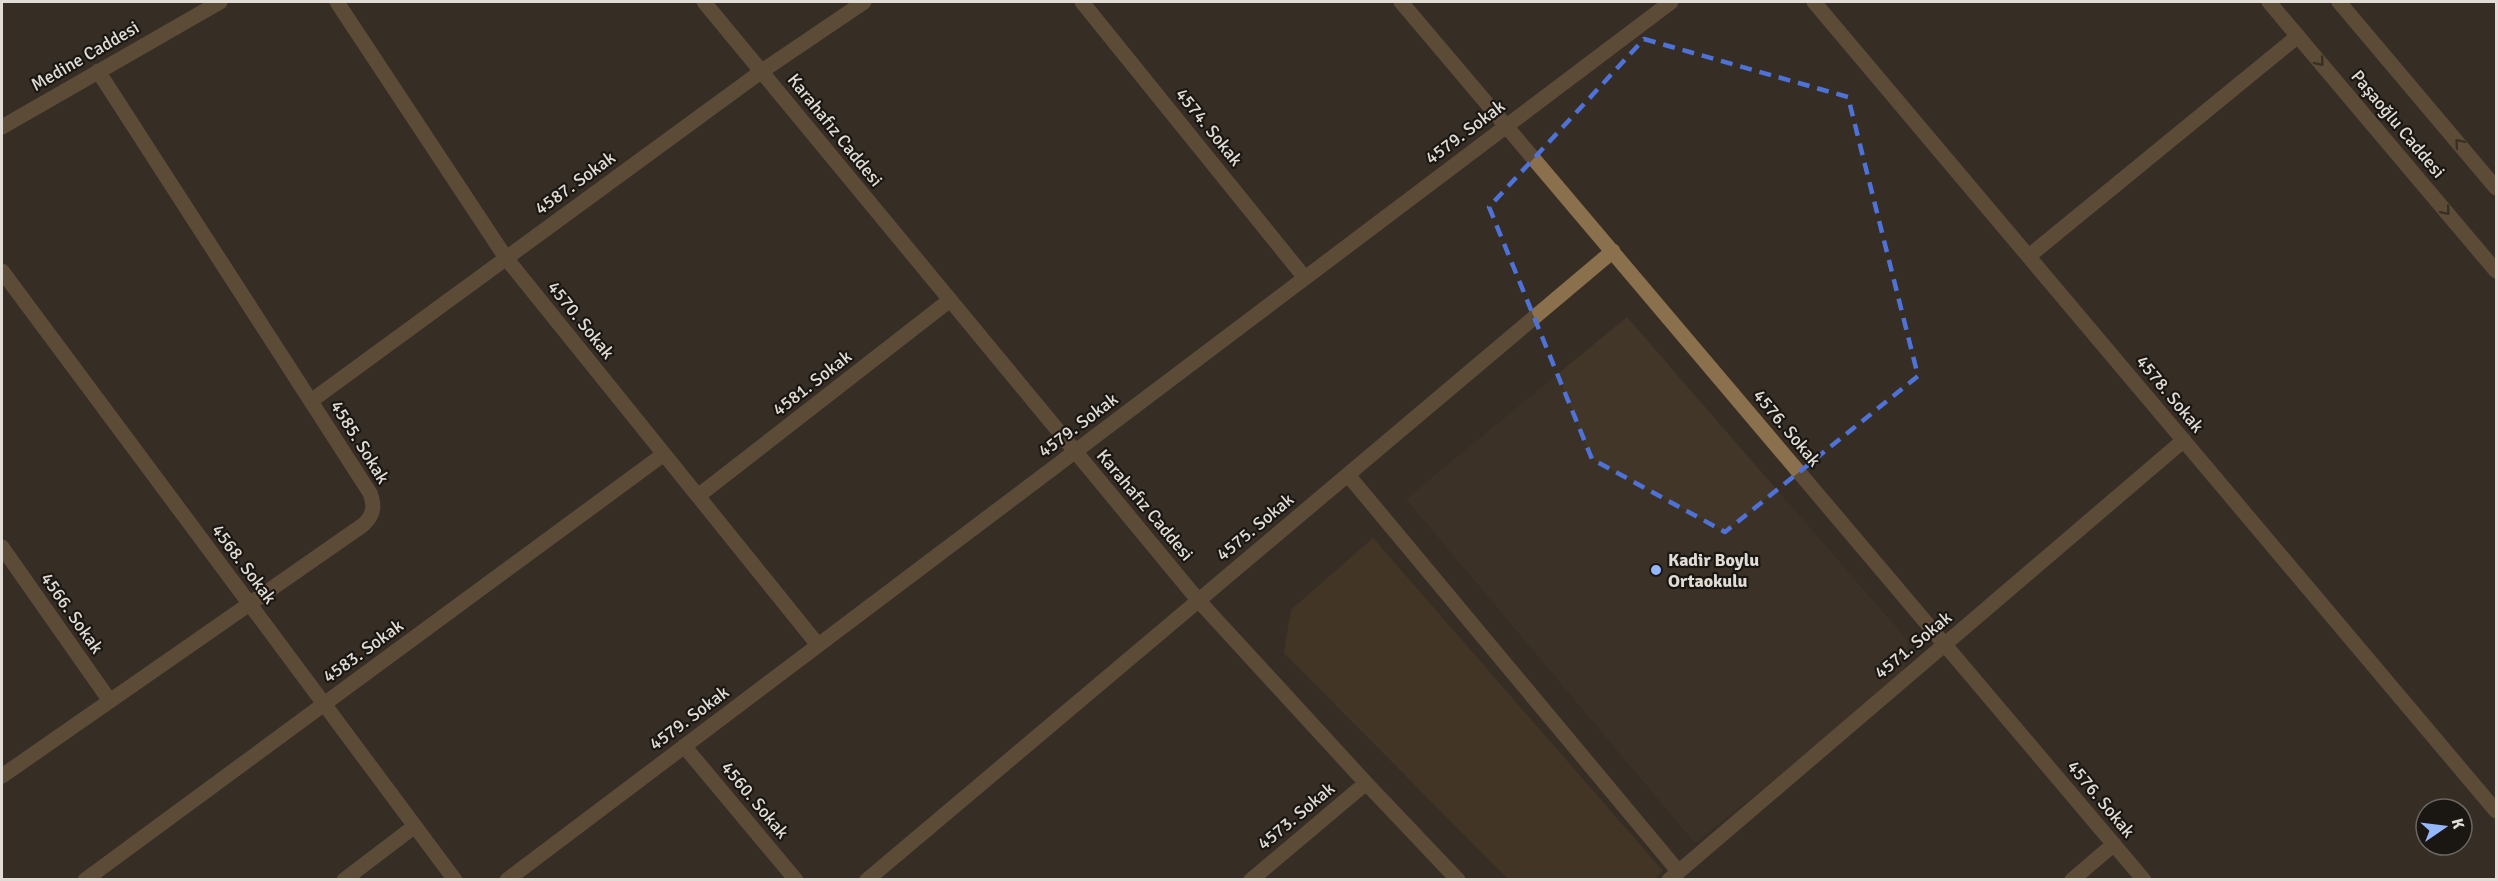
<svg xmlns="http://www.w3.org/2000/svg" width="2498" height="881" viewBox="0 0 2498 881" font-family="Signika,sans-serif">
<rect width="100%" height="100%" fill="#362e24"/>
<path fill="#423628" d="M 1627,317 L 1908,641 L 1904,675 L 1695,843 L 1406,499 Z"/>
<path fill="#503f27" d="M 1373,538 L 1663,871 L 1654,879 L 1508,879 L 1284,653 L 1291,610 Z"/>
<g fill="none" stroke-linecap="round" stroke-linejoin="round">
<path stroke="#8a704d" stroke-width="15" d="M 337,2 L 506,258 L 818,645
M 704,2 L 1198,600 L 1366,783 L 1458,880
M 1082,2 L 1305,278
M 1401,2 L 2144,880
M 1814,2 L 2496,811
M 2269,2 L 2496,271
M 2339,2 L 2496,188
M 2,127 L 220,2
M 2029,256 L 2298,36
M 2,271 L 455,880
M 311,401 L 762,71 L 864,2
M 1348,475 L 1678,871
M 698,496 L 950,300
M 2,547 L 110,701
M 684,746 L 796,880
M 2,776 L 363,525 C 374,515 375,506 370,493 L 98,71
M 85,880 L 664,454
M 344,880 L 415,826
M 507,880 L 1671,2
M 867,880 L 1613,251
M 1251,880 L 1366,783
M 1669,880 L 2184,440
M 2072,880 L 2114,844"/>
</g>
<defs><path id="oneway-chevron" d="M-2-3.5L2.5 0L-2 3.5" fill="none" stroke-width="1.6" stroke-linecap="round" stroke-linejoin="round" transform="scale(1.5)"/></defs>
<g stroke="#3c3224">
<use href="#oneway-chevron" transform="translate(2320 62) rotate(50)"/>
<use href="#oneway-chevron" transform="translate(2459 143) rotate(-130)"/>
<use href="#oneway-chevron" transform="translate(2446 211) rotate(50)"/>
</g>
<path d="M0 0H2498V881H0ZM 1644,39 L 1848,97 L 1918,376 L 1725,532 L 1592,459 L 1489,207 Z" fill="#362e24" fill-opacity=".55" fill-rule="evenodd"/>
<path fill="none" stroke="#4e72d8" stroke-width="4.5" stroke-dasharray="12 8" stroke-linejoin="round" d="M 1644,39 L 1848,97 L 1918,376 L 1725,532 L 1592,459 L 1489,207 Z"/>
<circle fill="#94b7fd" stroke="#1a1713" stroke-width="2" cx="1656" cy="570" r="6"/>
<g text-anchor="middle" dominant-baseline="central" stroke-width="4.5" stroke-linejoin="round" paint-order="stroke">
<g font-size="18" fill="#e1dcd6" stroke="#1a1713">
<text transform="translate(85 56) rotate(-30)">Medine Caddesi</text>
<text transform="translate(2398 124) rotate(50)">Paşaoğlu Caddesi</text>
<text transform="translate(1209 127) rotate(51)">4574. Sokak</text>
<text transform="translate(835 130) rotate(51)">Karahafız Caddesi</text>
<text transform="translate(1465 132) rotate(-37)">4579. Sokak</text>
<text transform="translate(575 183) rotate(-36)">4587. Sokak</text>
<text transform="translate(581 320) rotate(51)">4570. Sokak</text>
<text transform="translate(812 383) rotate(-38)">4581. Sokak</text>
<text transform="translate(2170 394) rotate(50)">4578. Sokak</text>
<text transform="translate(1078 425) rotate(-37)">4579. Sokak</text>
<text transform="translate(1787 428) rotate(50)">4576. Sokak</text>
<text transform="translate(360 442) rotate(58)">4585. Sokak</text>
<text transform="translate(1145 505) rotate(50)">Karahafız Caddesi</text>
<text transform="translate(1255 527) rotate(-40)">4575. Sokak</text>
<text transform="translate(244 564) rotate(53)">4568. Sokak</text>
<text transform="translate(72 613) rotate(55)">4566. Sokak</text>
<text transform="translate(1913 645) rotate(-40)">4571. Sokak</text>
<text transform="translate(363 651) rotate(-36)">4583. Sokak</text>
<text transform="translate(689 718) rotate(-37)">4579. Sokak</text>
<text transform="translate(2101 799) rotate(50)">4576. Sokak</text>
<text transform="translate(755 800) rotate(50)">4560. Sokak</text>
<text transform="translate(1296 816) rotate(-40)">4573. Sokak</text>
</g>
<g font-size="18" font-weight="bold" fill="#e1dcd6" stroke="#1a1713" text-anchor="start">
<text x="1668" y="560">Kadir Boylu<tspan x="1668" dy="21">Ortaokulu</tspan></text>
</g>
</g>
<rect width="2498" height="881" fill="none" stroke="#e1dcd6" stroke-width="6"/>
<g transform="translate(2444 827) rotate(76)"><circle r="28" fill="#1a1713" stroke="#6a6661" stroke-width="1.5"/>
<path d="M0-4.5L10 22L0 15L-10 22Z" fill="#94b7fd"/>
<text y="-9" font-size="16" font-weight="bold" text-anchor="middle" fill="#e1dcd6">K</text>
</g>
</svg>
